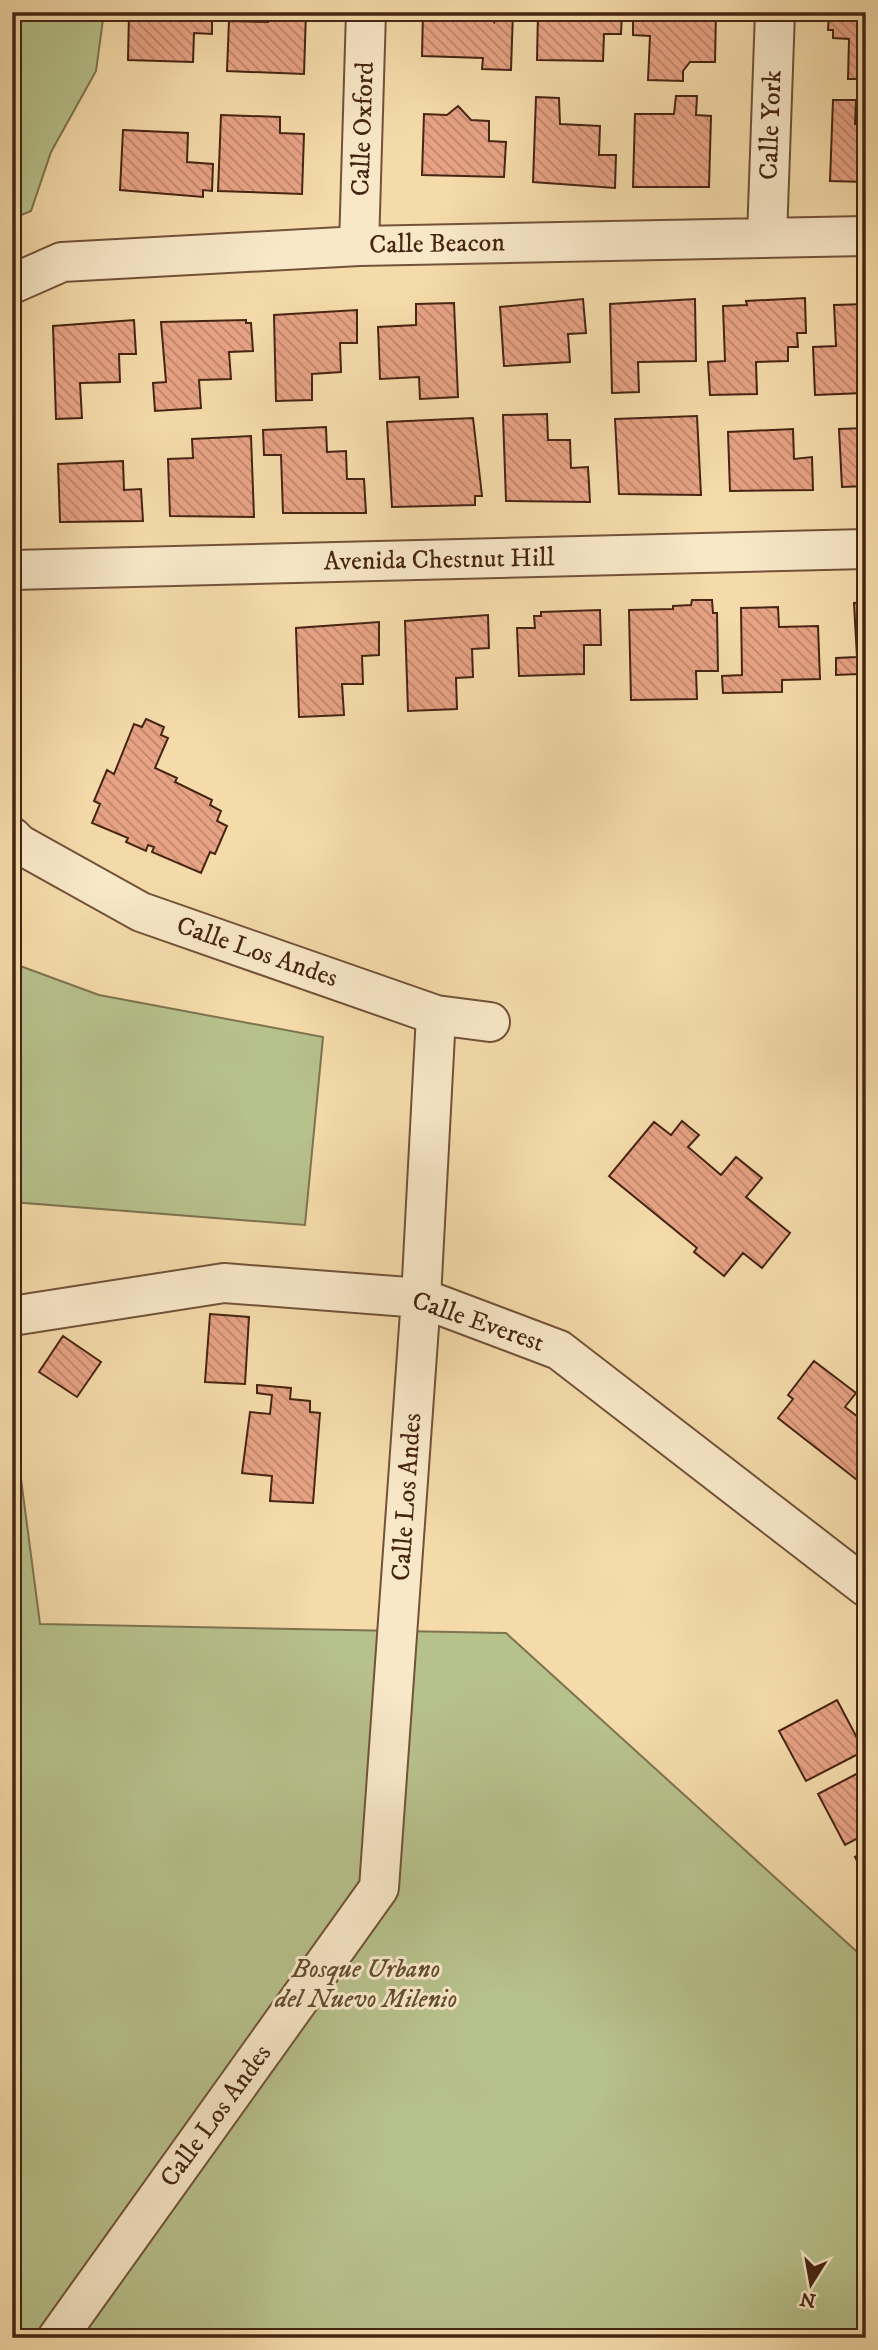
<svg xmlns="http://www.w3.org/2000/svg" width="878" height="2350" viewBox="0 0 878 2350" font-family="'IM FELL DW Pica',serif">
<defs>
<pattern id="building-back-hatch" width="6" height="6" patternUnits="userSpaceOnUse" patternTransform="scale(1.75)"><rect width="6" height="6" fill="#e8a385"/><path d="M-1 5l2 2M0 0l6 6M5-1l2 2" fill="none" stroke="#be856c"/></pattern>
</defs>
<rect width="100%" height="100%" fill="#f5dbaa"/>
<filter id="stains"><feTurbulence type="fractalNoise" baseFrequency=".00286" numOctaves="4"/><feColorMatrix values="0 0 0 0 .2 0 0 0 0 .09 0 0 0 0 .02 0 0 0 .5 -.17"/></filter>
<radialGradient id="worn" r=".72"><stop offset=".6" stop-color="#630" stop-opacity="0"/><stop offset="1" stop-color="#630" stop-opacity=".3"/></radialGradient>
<path fill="#b7c18c" stroke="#7e7350" stroke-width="2" d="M 12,12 L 104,12 L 96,71 L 51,152 L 31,211 L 12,219 Z
M 12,963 L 99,995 L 323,1037 L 305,1225 L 12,1202 Z
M 12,1410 L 40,1624 L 506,1633 L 866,1960 L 866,2338 L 12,2338 Z"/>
<path fill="url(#building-back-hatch)" stroke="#462513" stroke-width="2" d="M 129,12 L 212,12 L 212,34 L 194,33 L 193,62 L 128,60 Z
M 268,12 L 306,12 L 304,74 L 227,71 L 229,21 L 268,22 Z
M 423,12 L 483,12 L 494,22 L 494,12 L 513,12 L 511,70 L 482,69 L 483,58 L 422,56 Z
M 622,12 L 621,34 L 604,34 L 603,61 L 537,60 L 538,13 Z
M 633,12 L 716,12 L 715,62 L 690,62 L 683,71 L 683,81 L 648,80 L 650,36 L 633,35 Z
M 829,12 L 866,12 L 866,79 L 848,79 L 849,39 L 833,38 L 833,30 L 828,30 Z
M 676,96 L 697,96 L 696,115 L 711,116 L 709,187 L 633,187 L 635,114 L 674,114 Z
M 536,97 L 559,98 L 560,124 L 600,126 L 599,155 L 616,155 L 615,188 L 533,182 Z
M 833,100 L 856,100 L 855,124 L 866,125 L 866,182 L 830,181 Z
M 458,106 L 471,120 L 489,121 L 489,141 L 506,142 L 504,177 L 422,175 L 424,114 L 447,115 Z
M 221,115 L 280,117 L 280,133 L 304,134 L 302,194 L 218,191 Z
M 123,130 L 188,133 L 187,162 L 213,164 L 212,191 L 203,190 L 203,197 L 120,190 Z
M 805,298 L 806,333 L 797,333 L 798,347 L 788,347 L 788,361 L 756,362 L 757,394 L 710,395 L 708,362 L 725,361 L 723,306 L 747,305 L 746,301 Z
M 583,299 L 586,333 L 568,334 L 570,362 L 504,366 L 500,307 Z
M 695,299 L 696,361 L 638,362 L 639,392 L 612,393 L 610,304 Z
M 454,303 L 458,397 L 420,399 L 419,377 L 380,379 L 378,327 L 416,325 L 416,304 Z
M 866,304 L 863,393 L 815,395 L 813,347 L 836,346 L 834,305 Z
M 357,310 L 357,343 L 340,343 L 341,372 L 312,374 L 312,400 L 276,401 L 274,315 Z
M 134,320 L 136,354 L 119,354 L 120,382 L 80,383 L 82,418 L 56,419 L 53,326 Z
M 246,320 L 246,323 L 251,323 L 253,351 L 229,352 L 231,379 L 199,380 L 201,408 L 155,411 L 153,383 L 166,382 L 161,322 Z
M 547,414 L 548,440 L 570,440 L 571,468 L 588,467 L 590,502 L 506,501 L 503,415 Z
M 697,416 L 701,495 L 619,494 L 615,419 Z
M 473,418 L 482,496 L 475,496 L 475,505 L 392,507 L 387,422 Z
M 326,427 L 327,452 L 346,451 L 347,479 L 364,479 L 366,513 L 283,513 L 281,455 L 264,455 L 263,430 Z
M 866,428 L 866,486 L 842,487 L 839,429 Z
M 793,429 L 794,459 L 812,457 L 813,490 L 730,491 L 728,432 Z
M 251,436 L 254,517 L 170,516 L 168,459 L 193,458 L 192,439 Z
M 123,461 L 124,490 L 141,489 L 143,521 L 60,522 L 58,464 Z
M 692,600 L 712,600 L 713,613 L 717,613 L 718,671 L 696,671 L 697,699 L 631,700 L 629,610 L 673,609 L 673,606 L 691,605 Z
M 866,602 L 866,678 L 858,678 L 858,674 L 836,675 L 836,658 L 857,657 L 854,603 Z
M 778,607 L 779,627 L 818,626 L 820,679 L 782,680 L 782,692 L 723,693 L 722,676 L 742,675 L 741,608 Z
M 600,610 L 601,645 L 584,645 L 584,674 L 519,676 L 517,628 L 535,628 L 534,616 L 541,616 L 541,612 Z
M 488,615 L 489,648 L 472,649 L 473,677 L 456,678 L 457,709 L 408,711 L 405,621 Z
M 379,622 L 379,655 L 362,656 L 363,684 L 342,684 L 344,715 L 299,717 L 296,628 Z
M 146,719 L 164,727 L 161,735 L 168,738 L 155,768 L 177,778 L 175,782 L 212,800 L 210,805 L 221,811 L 217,821 L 227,826 L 215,854 L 210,852 L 201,873 L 152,852 L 154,847 L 148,845 L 146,851 L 126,842 L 128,838 L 92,823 L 100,804 L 94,801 L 107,770 L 114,774 L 134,724 L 142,727 Z
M 682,1121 L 699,1135 L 688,1147 L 721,1175 L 736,1157 L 762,1178 L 746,1197 L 790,1233 L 762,1268 L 743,1253 L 724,1276 L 694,1252 L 697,1248 L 609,1176 L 654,1122 L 671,1135 Z
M 210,1314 L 249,1317 L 245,1384 L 205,1382 Z
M 63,1336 L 101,1362 L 77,1397 L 39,1372 Z
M 814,1361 L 856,1393 L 845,1407 L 866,1423 L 866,1487 L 778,1418 L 793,1399 L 788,1395 Z
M 257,1385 L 291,1388 L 290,1399 L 310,1401 L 310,1412 L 320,1413 L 313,1503 L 270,1501 L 272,1476 L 242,1473 L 250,1412 L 270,1414 L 272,1395 L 257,1393 Z
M 837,1700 L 864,1751 L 806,1781 L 779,1731 Z
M 866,1769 L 866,1834 L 845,1845 L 818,1794 Z
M 866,1851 L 866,1878 L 855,1857 Z"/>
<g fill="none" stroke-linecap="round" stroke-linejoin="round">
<g stroke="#725239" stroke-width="42">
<path id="minor" d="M 767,237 L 775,12
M 359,246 L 366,12
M 12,284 L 62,262 L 359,246 L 866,236
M 12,570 L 866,549
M 12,837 L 19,844 L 141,912 L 436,1015 L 490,1022
M 12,1316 L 224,1283 L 421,1298 L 559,1350 L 866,1587
M 57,2338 L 379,1888 L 421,1298 L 436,1015"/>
</g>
<use href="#minor" stroke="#f8e8c8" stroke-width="38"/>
</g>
<g text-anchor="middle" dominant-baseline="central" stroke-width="6" stroke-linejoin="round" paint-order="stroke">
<g font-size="26" fill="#462513" stroke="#f8e8c8">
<text transform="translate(771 125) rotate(-88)">Calle York</text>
<text transform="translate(363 129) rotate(-88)">Calle Oxford</text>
<text transform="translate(437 244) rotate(-1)">Calle Beacon</text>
<text transform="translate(439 560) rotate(-1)">Avenida Chestnut Hill</text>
<text transform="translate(257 952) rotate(19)">Calle Los Andes</text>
<text transform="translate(478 1322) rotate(19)">Calle Everest</text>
<text transform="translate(407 1497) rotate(-86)">Calle Los Andes</text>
<text transform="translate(216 2116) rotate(-54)">Calle Los Andes</text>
</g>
<g font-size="26" font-style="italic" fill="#624c31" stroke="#f8e8c8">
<text x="366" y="1969">Bosque Urbano<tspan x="366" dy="30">del Nuevo Milenio</tspan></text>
</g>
</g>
<rect width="878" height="2350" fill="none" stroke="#f5dbaa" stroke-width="42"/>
<rect x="14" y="14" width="850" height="2322" fill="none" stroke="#462513" stroke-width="3.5"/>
<rect x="21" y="21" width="836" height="2308" fill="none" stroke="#462513" stroke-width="2"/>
<g transform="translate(811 2284) rotate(191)" stroke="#f8e8c8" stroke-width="5" paint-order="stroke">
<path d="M0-5L12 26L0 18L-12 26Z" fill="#462513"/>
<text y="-10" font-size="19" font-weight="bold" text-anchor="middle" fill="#462513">N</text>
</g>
<rect width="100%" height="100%" filter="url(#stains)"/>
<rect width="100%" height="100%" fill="url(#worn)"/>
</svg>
